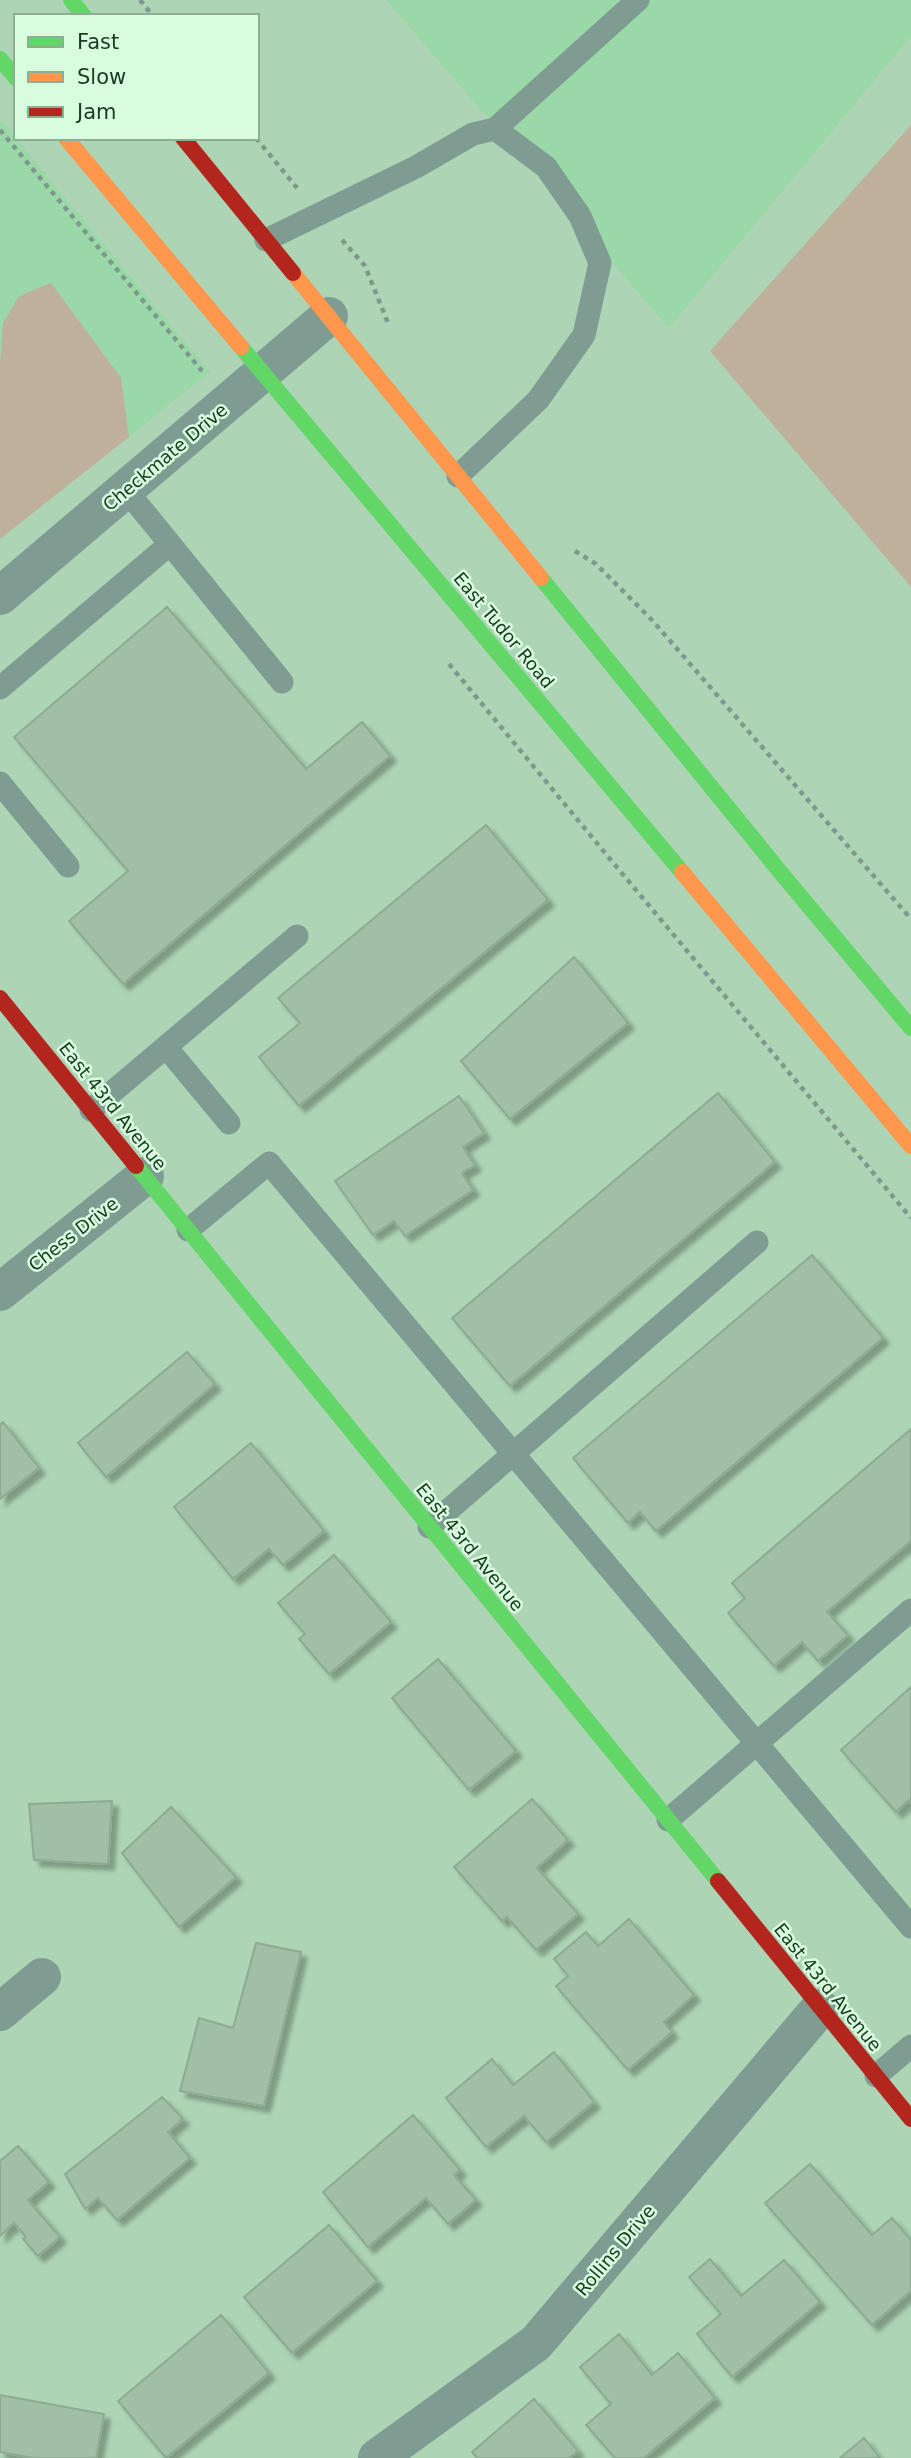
<svg xmlns="http://www.w3.org/2000/svg" width="911" height="2458" viewBox="0 0 911 2458" font-family="'DejaVu Sans',sans-serif">
<defs>
<filter id="shadow"><feDropShadow dx="6" dy="6" stdDeviation="2" flood-color="#0004"/></filter>
</defs>
<rect width="100%" height="100%" fill="#add4b5"/>
<path fill="#9bd8a8" d="M 386,0 L 911,0 L 911,36 L 669,328 Z
M 0,119 L 210,372 L 0,539 Z"/>
<path fill="#bfb09c" d="M 911,125 L 911,587 L 710,351 Z
M 51,283 L 121,378 L 129,437 L 0,539 L 0,363 L 3,323 L 19,296 Z"/>
<path fill="#a0bfa6" stroke="#8cab92" stroke-width="2" filter="url(#shadow)" d="M 167,607 L 306,769 L 362,722 L 390,756 L 123,984 L 69,921 L 128,871 L 14,737 Z
M 486,825 L 548,900 L 299,1106 L 259,1057 L 300,1023 L 278,998 Z
M 574,957 L 628,1023 L 510,1119 L 461,1061 Z
M 718,1093 L 775,1162 L 510,1386 L 452,1318 Z
M 459,1096 L 484,1133 L 463,1147 L 475,1165 L 462,1173 L 473,1190 L 405,1236 L 394,1221 L 373,1235 L 335,1181 Z
M 812,1255 L 883,1338 L 656,1531 L 640,1512 L 628,1523 L 573,1458 Z
M 187,1352 L 215,1384 L 106,1477 L 78,1443 Z
M 3,1422 L 39,1468 L 0,1499 L 0,1425 Z
M 911,1429 L 911,1541 L 827,1612 L 848,1635 L 818,1661 L 802,1642 L 774,1666 L 728,1613 L 745,1598 L 732,1583 Z
M 251,1443 L 324,1531 L 283,1565 L 269,1549 L 233,1579 L 174,1507 Z
M 334,1555 L 391,1622 L 329,1674 L 299,1639 L 305,1634 L 278,1603 Z
M 438,1659 L 516,1751 L 469,1790 L 392,1698 Z
M 911,1687 L 911,1803 L 909,1800 L 896,1812 L 841,1750 Z
M 532,1799 L 568,1840 L 537,1868 L 578,1914 L 536,1950 L 507,1917 L 502,1921 L 454,1867 Z
M 112,1801 L 108,1864 L 34,1860 L 29,1804 Z
M 171,1807 L 236,1877 L 179,1927 L 122,1853 Z
M 629,1919 L 694,1995 L 664,2022 L 672,2032 L 628,2070 L 556,1986 L 568,1976 L 554,1959 L 586,1932 L 598,1946 Z
M 256,1943 L 301,1952 L 264,2106 L 180,2091 L 199,2018 L 233,2028 Z
M 554,2052 L 594,2102 L 546,2142 L 524,2116 L 486,2147 L 446,2098 L 492,2059 L 513,2085 Z
M 162,2097 L 183,2119 L 168,2132 L 190,2158 L 117,2220 L 98,2198 L 85,2209 L 65,2174 Z
M 413,2115 L 460,2170 L 454,2175 L 476,2200 L 448,2224 L 426,2198 L 368,2247 L 323,2192 Z
M 18,2146 L 49,2182 L 28,2200 L 60,2237 L 38,2256 L 23,2239 L 26,2237 L 14,2223 L 0,2236 L 0,2161 Z
M 810,2164 L 872,2235 L 892,2218 L 911,2240 L 911,2291 L 872,2325 L 765,2203 Z
M 329,2225 L 377,2281 L 292,2353 L 244,2297 Z
M 710,2259 L 741,2296 L 784,2260 L 820,2302 L 732,2377 L 697,2334 L 721,2314 L 689,2277 Z
M 221,2315 L 269,2373 L 166,2458 L 118,2401 Z
M 619,2334 L 652,2375 L 678,2353 L 715,2398 L 644,2458 L 615,2458 L 586,2425 L 611,2404 L 580,2367 Z
M 0,2395 L 104,2414 L 96,2458 L 33,2458 L 0,2452 Z
M 534,2399 L 578,2451 L 569,2458 L 477,2458 L 472,2452 Z
M 864,2438 L 880,2458 L 840,2458 Z"/>
<g fill="none" stroke-linecap="round" stroke-linejoin="round">
<path stroke="#7d988c" stroke-width="4.5" stroke-dasharray="5 5" stroke-linecap="butt" d="M 140,0 L 153,16
M 0,130 L 202,371
M 256,138 L 297,188
M 342,240 L 365,266 L 388,323
M 575,551 L 596,564 L 652,620 L 911,919
M 449,664 L 610,859 L 911,1218"/>
<path stroke="#7f9c92" stroke-width="23" d="M 495,129 L 638,0
M 266,240 L 416,167 L 473,134 L 495,129 L 546,167 L 580,216 L 600,263 L 584,335 L 538,400 L 458,476
M 126,490 L 170,544
M 0,688 L 170,544 L 282,682
M 0,783 L 68,866
M 166,1047 L 229,1123
M 91,1110 L 297,936
M 188,1230 L 269,1163 L 911,1927
M 429,1527 L 757,1242
M 668,1820 L 911,1610
M 876,2076 L 911,2046"/>
<path stroke="#7f9c92" stroke-width="38" d="M 0,596 L 329,316
M 0,1292 L 145,1176
M 0,2012 L 42,1977
M 377,2458 L 536,2343 L 820,2008"/>
<path stroke="#63d668" stroke-width="16" d="M 71,0 L 84,16
M 0,59 L 16,78
M 241,347 L 682,872
M 541,578 L 786,879 L 911,1028
M 136,1166 L 718,1881"/>
<path stroke="#ff974d" stroke-width="16" d="M 66,138 L 241,347
M 293,273 L 541,578
M 682,872 L 911,1146"/>
<path stroke="#b3261e" stroke-width="16" d="M 183,138 L 293,273
M 0,998 L 136,1166
M 718,1881 L 911,2119"/>
</g>
<g text-anchor="middle" dominant-baseline="central" stroke-width="5" stroke-linejoin="round" paint-order="stroke">
<g font-size="18" fill="#1c3a23" stroke="#d9fcdf">
<text transform="translate(165 457) rotate(-40)">Checkmate Drive</text>
<text transform="translate(504 630) rotate(50)">East Tudor Road</text>
<text transform="translate(113 1106) rotate(51)">East 43rd Avenue</text>
<text transform="translate(73 1234) rotate(-38)">Chess Drive</text>
<text transform="translate(470 1547) rotate(51)">East 43rd Avenue</text>
<text transform="translate(828 1987) rotate(51)">East 43rd Avenue</text>
<text transform="translate(615 2250) rotate(-50)">Rollins Drive</text>
</g>
</g>
<rect x="14" y="14" width="245" height="126" fill="#d9fcdf" stroke="#8dae94" stroke-width="2"/>
<rect x="28" y="37" width="35" height="10" fill="#63d668" stroke="#8dae94" stroke-width="2"/>
<text x="77" y="49" font-size="21" fill="#1c3a23">Fast</text>
<rect x="28" y="72" width="35" height="10" fill="#ff974d" stroke="#8dae94" stroke-width="2"/>
<text x="77" y="84" font-size="21" fill="#1c3a23">Slow</text>
<rect x="28" y="107" width="35" height="10" fill="#b3261e" stroke="#8dae94" stroke-width="2"/>
<text x="77" y="119" font-size="21" fill="#1c3a23">Jam</text>
</svg>
